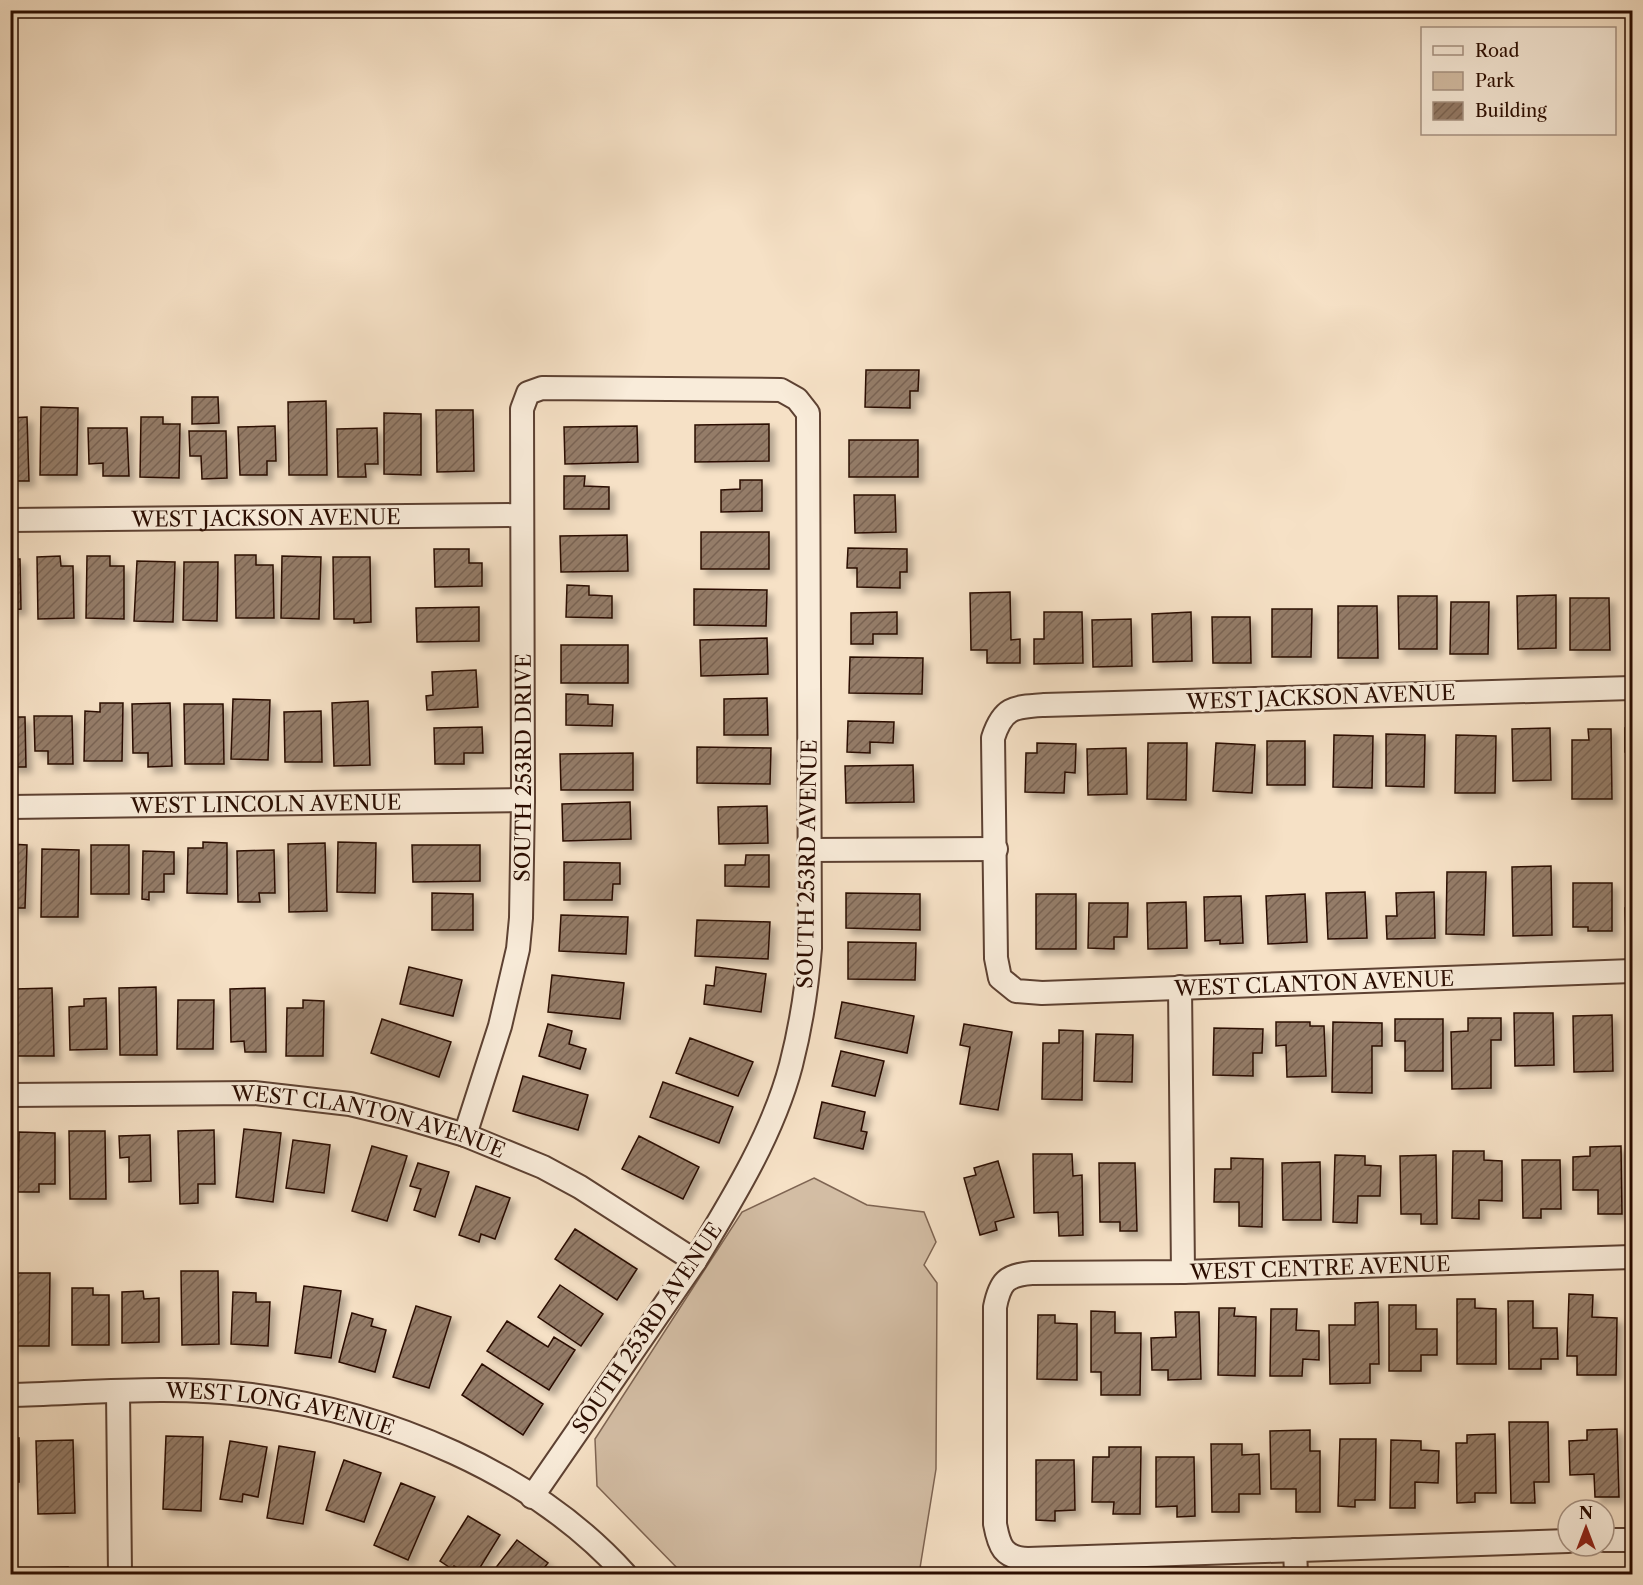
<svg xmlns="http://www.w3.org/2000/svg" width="1643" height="1585" viewBox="0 0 1643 1585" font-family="'Libre Caslon Text',serif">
<defs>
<pattern id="building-hatch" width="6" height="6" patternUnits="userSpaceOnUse" patternTransform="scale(1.5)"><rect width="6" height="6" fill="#947b67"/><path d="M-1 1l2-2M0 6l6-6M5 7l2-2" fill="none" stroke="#796352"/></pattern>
<filter id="shadow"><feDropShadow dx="5.5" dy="5.5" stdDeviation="3" flood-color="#0004"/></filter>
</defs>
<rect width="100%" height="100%" fill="#f6e1c6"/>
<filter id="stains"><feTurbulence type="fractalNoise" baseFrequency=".00333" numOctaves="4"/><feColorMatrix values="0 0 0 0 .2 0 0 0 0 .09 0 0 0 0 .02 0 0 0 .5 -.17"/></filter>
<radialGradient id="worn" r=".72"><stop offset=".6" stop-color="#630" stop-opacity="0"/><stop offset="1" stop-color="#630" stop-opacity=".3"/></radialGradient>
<path fill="#d3bda4" stroke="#7e6452" stroke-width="1.5" d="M 814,1178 L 867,1205 L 924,1212 L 936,1242 L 924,1265 L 937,1283 L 936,1469 L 919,1574 L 683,1574 L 597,1486 L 595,1439 L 742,1212 Z"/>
<path fill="url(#building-hatch)" stroke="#2a0c00" stroke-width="1.5" filter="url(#shadow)" d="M 866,370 L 919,370 L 918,391 L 910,391 L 910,408 L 865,407 Z
M 192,397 L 218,397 L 219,423 L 192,424 Z
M 326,401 L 327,475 L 289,475 L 288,402 Z
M 41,407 L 78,408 L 77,475 L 40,475 Z
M 436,410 L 473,410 L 474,471 L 437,472 Z
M 384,413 L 421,414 L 421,475 L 384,474 Z
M 27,417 L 29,481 L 10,481 L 10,418 Z
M 141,417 L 163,417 L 163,424 L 180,424 L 179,478 L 140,477 Z
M 769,424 L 769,461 L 695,462 L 695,425 Z
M 275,426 L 276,461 L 267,461 L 267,475 L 240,475 L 238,427 Z
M 637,426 L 638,462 L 565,464 L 564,427 Z
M 88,428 L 127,428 L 129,476 L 103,476 L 103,463 L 89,464 Z
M 377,428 L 378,464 L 365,464 L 366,477 L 338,477 L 337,429 Z
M 189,431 L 226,431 L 227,478 L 202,479 L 201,456 L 190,456 Z
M 849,440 L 918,440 L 918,477 L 849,477 Z
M 564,476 L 585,476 L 584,486 L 609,487 L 609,509 L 564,509 Z
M 740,480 L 762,480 L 762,511 L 721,512 L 721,490 L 740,489 Z
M 854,495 L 895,495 L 896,532 L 855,533 Z
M 701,532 L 769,532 L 769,569 L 701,569 Z
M 627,535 L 628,571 L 561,572 L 560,536 Z
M 848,548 L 907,549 L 907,572 L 900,572 L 900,588 L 857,587 L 857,568 L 847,568 Z
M 434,549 L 469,549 L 469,563 L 482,563 L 482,586 L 435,587 Z
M 235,555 L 256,555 L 256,565 L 273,565 L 274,618 L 236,618 Z
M 60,556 L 61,566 L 73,566 L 74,618 L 38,619 L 37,557 Z
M 87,556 L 110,556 L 110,566 L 124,566 L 124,619 L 86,618 Z
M 282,556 L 321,557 L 319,619 L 281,618 Z
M 333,557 L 370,557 L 371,622 L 354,623 L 354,619 L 334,619 Z
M 10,559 L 20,559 L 21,609 L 10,610 Z
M 137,561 L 175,562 L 173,622 L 134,621 Z
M 184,562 L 218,562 L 217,621 L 183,620 Z
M 567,585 L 589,586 L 589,595 L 612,596 L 612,618 L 566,617 Z
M 694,589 L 767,590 L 766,626 L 694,625 Z
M 1010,592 L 1011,640 L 1020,639 L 1020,663 L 987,663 L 987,650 L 971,650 L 970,593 Z
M 1629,592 L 1632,592 L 1632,645 L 1630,645 Z
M 1556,595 L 1556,648 L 1518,649 L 1517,596 Z
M 1398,596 L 1437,596 L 1437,649 L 1399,649 Z
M 1570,598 L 1609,598 L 1610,650 L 1570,650 Z
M 1451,602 L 1489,602 L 1488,654 L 1450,654 Z
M 1338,606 L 1377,606 L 1378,658 L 1338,658 Z
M 479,607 L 479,641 L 417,642 L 416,608 Z
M 1272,609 L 1312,609 L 1311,657 L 1272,657 Z
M 897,612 L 897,634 L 873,634 L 873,644 L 851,644 L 851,613 Z
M 1044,612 L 1082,612 L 1083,663 L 1034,664 L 1034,639 L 1044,639 Z
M 1191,612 L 1192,661 L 1153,662 L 1152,614 Z
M 1212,617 L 1250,617 L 1251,663 L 1213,663 Z
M 1131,619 L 1132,666 L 1093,667 L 1092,620 Z
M 767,638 L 768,674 L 701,676 L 700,640 Z
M 561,645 L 628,645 L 628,683 L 561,683 Z
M 850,657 L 923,658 L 922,694 L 849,693 Z
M 476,670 L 478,707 L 427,710 L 426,696 L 433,695 L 432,672 Z
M 566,694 L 588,695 L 588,704 L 613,705 L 612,726 L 566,725 Z
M 767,698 L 768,735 L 724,735 L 724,699 Z
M 233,699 L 270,700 L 268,760 L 231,759 Z
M 368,701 L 370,765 L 334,766 L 332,703 Z
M 100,703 L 123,703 L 122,761 L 84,761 L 85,711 L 100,712 Z
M 170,703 L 172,766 L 148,767 L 148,753 L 133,753 L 132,704 Z
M 184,704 L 223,704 L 224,764 L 185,764 Z
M 321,711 L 322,762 L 285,762 L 284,712 Z
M 34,716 L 72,716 L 73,764 L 48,764 L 48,751 L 35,751 Z
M 10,717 L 25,717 L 26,767 L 10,767 Z
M 848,721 L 894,722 L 893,743 L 870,742 L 870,753 L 847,752 Z
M 482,727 L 483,753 L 464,753 L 464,764 L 435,764 L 434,728 Z
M 1550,728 L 1551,780 L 1513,781 L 1512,729 Z
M 1625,728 L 1632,728 L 1632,752 L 1625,752 Z
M 1588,729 L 1611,729 L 1612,799 L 1572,799 L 1572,740 L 1589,740 Z
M 1386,734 L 1425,735 L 1424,787 L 1386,786 Z
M 1334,735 L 1373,736 L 1372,788 L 1333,787 Z
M 1456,735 L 1496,736 L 1495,793 L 1455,793 Z
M 1267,741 L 1305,741 L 1305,785 L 1267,785 Z
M 1037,743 L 1076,744 L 1075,773 L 1065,772 L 1064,793 L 1025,792 L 1026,753 L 1037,753 Z
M 1148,743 L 1187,743 L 1186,800 L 1147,799 Z
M 1216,743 L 1255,745 L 1252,793 L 1213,791 Z
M 697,747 L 771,748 L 770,784 L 697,783 Z
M 1126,748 L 1127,794 L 1088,795 L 1087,749 Z
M 633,753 L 633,790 L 561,790 L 560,754 Z
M 913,765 L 914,802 L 846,803 L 845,766 Z
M 630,802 L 631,839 L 563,841 L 562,804 Z
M 767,806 L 768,843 L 719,844 L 718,807 Z
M 203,842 L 227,843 L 227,894 L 187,893 L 188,848 L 203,848 Z
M 338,842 L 376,843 L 375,893 L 337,892 Z
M 325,843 L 327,911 L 289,912 L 288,844 Z
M 10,844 L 27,845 L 25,908 L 10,908 Z
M 91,845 L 129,845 L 129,894 L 91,894 Z
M 412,845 L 480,845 L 480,881 L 413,882 Z
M 42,849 L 79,850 L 78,917 L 41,917 Z
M 274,850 L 275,893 L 259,893 L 260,902 L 238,902 L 237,851 Z
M 143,851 L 174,852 L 174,874 L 164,874 L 164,892 L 149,892 L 149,900 L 142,899 Z
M 746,855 L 769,855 L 769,887 L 725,886 L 725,865 L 745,865 Z
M 564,862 L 620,863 L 620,884 L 613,884 L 612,900 L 564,900 Z
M 1551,866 L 1552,935 L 1513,936 L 1512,867 Z
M 1447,872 L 1486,872 L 1484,935 L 1446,934 Z
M 1573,883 L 1612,883 L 1612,931 L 1588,931 L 1588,927 L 1573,927 Z
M 1365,892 L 1367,938 L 1328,939 L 1326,893 Z
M 1434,892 L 1435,938 L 1387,939 L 1386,916 L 1397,916 L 1396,893 Z
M 432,893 L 473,894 L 473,930 L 432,930 Z
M 846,893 L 920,894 L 920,930 L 846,928 Z
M 1036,894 L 1076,894 L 1076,949 L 1036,949 Z
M 1305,894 L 1307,942 L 1268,944 L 1266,896 Z
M 1241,896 L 1243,943 L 1220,944 L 1220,940 L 1205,941 L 1204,897 Z
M 1186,902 L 1187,948 L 1148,949 L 1147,903 Z
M 1089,903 L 1128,903 L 1127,937 L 1114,937 L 1114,949 L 1088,948 Z
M 1625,908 L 1632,908 L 1632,933 L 1626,933 Z
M 561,915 L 628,917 L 626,954 L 559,951 Z
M 697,920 L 770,922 L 768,959 L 695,956 Z
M 848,942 L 916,943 L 915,980 L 848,979 Z
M 409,967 L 462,980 L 453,1016 L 400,1004 Z
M 716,967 L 766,974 L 761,1012 L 704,1004 L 706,985 L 714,986 Z
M 552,975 L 624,983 L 620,1019 L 548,1012 Z
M 156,987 L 157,1055 L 120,1055 L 119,988 Z
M 52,988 L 54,1056 L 16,1056 L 15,989 Z
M 265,988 L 266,1052 L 245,1052 L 244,1041 L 231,1042 L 230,989 Z
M 106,998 L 107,1049 L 70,1050 L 69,1007 L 84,1006 L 84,999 Z
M 178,1000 L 214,1000 L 213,1049 L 177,1049 Z
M 303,1000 L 324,1001 L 323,1056 L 286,1056 L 287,1008 L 303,1008 Z
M 842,1002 L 914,1016 L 907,1053 L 835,1038 Z
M 1514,1013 L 1553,1013 L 1554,1065 L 1515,1066 Z
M 1612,1015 L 1613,1071 L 1574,1072 L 1573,1016 Z
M 1468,1018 L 1501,1018 L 1501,1040 L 1491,1040 L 1491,1088 L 1452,1089 L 1451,1032 L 1468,1031 Z
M 382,1019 L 451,1042 L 439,1077 L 371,1053 Z
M 1395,1019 L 1443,1019 L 1443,1071 L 1405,1071 L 1405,1041 L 1395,1041 Z
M 1276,1022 L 1310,1022 L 1310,1026 L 1324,1026 L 1326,1076 L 1287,1077 L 1286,1045 L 1276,1046 Z
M 1333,1022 L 1382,1023 L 1382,1046 L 1372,1046 L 1372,1093 L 1332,1092 Z
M 548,1024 L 572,1031 L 569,1044 L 586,1049 L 580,1069 L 539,1056 Z
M 964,1024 L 1012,1032 L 998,1110 L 960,1104 L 970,1047 L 960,1045 Z
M 1214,1028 L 1263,1029 L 1262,1053 L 1253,1053 L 1253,1076 L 1213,1075 Z
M 1059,1030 L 1083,1031 L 1082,1100 L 1042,1099 L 1043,1043 L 1059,1043 Z
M 1096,1034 L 1133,1035 L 1132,1082 L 1094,1081 Z
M 690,1038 L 753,1062 L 738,1096 L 676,1073 Z
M 841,1051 L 884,1061 L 875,1096 L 832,1086 Z
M 523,1076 L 588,1095 L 578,1130 L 513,1111 Z
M 663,1082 L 733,1107 L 719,1143 L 650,1117 Z
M 822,1102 L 865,1112 L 861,1131 L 867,1132 L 863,1149 L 814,1138 Z
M 244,1129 L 281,1133 L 273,1202 L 236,1197 Z
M 214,1130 L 215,1184 L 198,1184 L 198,1203 L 180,1204 L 178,1131 Z
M 69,1131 L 105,1131 L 106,1199 L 70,1199 Z
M 19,1132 L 55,1133 L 55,1184 L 39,1184 L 39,1192 L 18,1192 Z
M 150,1135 L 151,1181 L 129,1182 L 129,1157 L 120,1158 L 119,1136 Z
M 639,1136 L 699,1167 L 683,1199 L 622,1169 Z
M 293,1140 L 330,1145 L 324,1193 L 286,1188 Z
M 372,1146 L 407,1156 L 387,1221 L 352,1211 Z
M 1621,1146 L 1622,1214 L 1598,1214 L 1598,1190 L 1573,1190 L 1573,1157 L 1590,1156 L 1590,1147 Z
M 1453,1151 L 1484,1151 L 1484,1160 L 1502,1161 L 1502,1201 L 1479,1200 L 1479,1219 L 1452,1218 Z
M 1033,1154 L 1072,1154 L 1073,1176 L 1082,1175 L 1083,1235 L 1059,1236 L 1058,1212 L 1034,1213 Z
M 1335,1155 L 1365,1156 L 1365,1165 L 1381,1166 L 1380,1196 L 1358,1196 L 1357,1223 L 1333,1222 Z
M 1436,1155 L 1437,1224 L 1421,1224 L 1421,1214 L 1401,1214 L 1400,1156 Z
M 1231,1158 L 1263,1159 L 1262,1227 L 1239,1226 L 1239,1202 L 1214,1202 L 1215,1169 L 1231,1169 Z
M 1522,1160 L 1560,1160 L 1561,1209 L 1541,1209 L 1541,1218 L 1523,1218 Z
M 998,1161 L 1014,1217 L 995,1222 L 997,1230 L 980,1235 L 964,1178 L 976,1175 L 974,1168 Z
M 1320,1162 L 1321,1220 L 1283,1220 L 1282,1163 Z
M 418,1163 L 449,1172 L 435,1217 L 414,1210 L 421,1189 L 410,1186 Z
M 1099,1163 L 1135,1163 L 1137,1231 L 1120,1231 L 1120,1222 L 1100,1222 Z
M 476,1186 L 510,1198 L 495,1239 L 481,1234 L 479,1242 L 459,1235 Z
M 575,1229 L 637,1269 L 617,1300 L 555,1259 Z
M 181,1271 L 218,1271 L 219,1344 L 182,1345 Z
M 13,1273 L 50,1273 L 49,1346 L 12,1346 Z
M 560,1285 L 603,1314 L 581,1346 L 538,1317 Z
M 304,1286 L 341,1291 L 331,1358 L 295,1353 Z
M 72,1288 L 93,1288 L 93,1295 L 109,1295 L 109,1345 L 72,1345 Z
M 143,1291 L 144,1299 L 159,1298 L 159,1342 L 122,1343 L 122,1292 Z
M 233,1292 L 256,1293 L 256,1302 L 270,1302 L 268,1346 L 231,1344 Z
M 1569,1294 L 1593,1295 L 1592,1317 L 1617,1318 L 1616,1375 L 1577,1375 L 1577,1356 L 1567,1356 Z
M 1457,1299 L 1475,1299 L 1475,1308 L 1496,1309 L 1496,1364 L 1457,1364 Z
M 1508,1301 L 1533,1301 L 1533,1328 L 1557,1328 L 1558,1359 L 1541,1359 L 1541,1369 L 1509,1369 Z
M 1378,1302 L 1379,1364 L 1370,1364 L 1370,1383 L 1330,1384 L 1329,1325 L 1355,1325 L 1355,1303 Z
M 1389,1305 L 1416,1305 L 1416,1329 L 1437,1329 L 1437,1355 L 1421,1355 L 1421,1371 L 1389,1371 Z
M 416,1306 L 451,1317 L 429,1388 L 393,1377 Z
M 1219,1308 L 1235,1308 L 1234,1316 L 1256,1317 L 1255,1376 L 1218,1375 Z
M 1271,1309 L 1297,1309 L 1296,1330 L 1319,1331 L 1319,1360 L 1303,1359 L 1302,1376 L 1270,1376 Z
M 1091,1311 L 1115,1312 L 1115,1333 L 1141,1333 L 1140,1395 L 1101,1395 L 1101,1372 L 1091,1372 Z
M 1175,1312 L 1199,1312 L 1201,1379 L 1168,1380 L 1168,1370 L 1152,1370 L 1151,1338 L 1176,1337 Z
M 352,1313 L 373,1319 L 371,1326 L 386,1330 L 375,1372 L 339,1362 Z
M 1038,1315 L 1055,1315 L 1055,1323 L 1077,1324 L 1077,1380 L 1037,1379 Z
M 1628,1319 L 1632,1319 L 1632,1355 L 1629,1355 Z
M 507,1321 L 548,1347 L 554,1337 L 575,1350 L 549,1390 L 487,1351 Z
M 482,1364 L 543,1404 L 523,1435 L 462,1395 Z
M 1509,1422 L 1548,1422 L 1549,1482 L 1534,1482 L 1535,1503 L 1511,1503 Z
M 1617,1429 L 1619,1497 L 1595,1497 L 1594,1474 L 1570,1475 L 1569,1441 L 1587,1440 L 1587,1430 Z
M 1310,1430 L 1310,1451 L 1320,1451 L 1320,1512 L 1296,1512 L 1296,1489 L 1271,1489 L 1270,1431 Z
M 1495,1434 L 1496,1493 L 1475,1493 L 1475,1502 L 1457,1503 L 1456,1443 L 1467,1443 L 1467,1435 Z
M 166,1436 L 203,1437 L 201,1511 L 163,1509 Z
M 10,1438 L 19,1438 L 19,1482 L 10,1482 Z
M 1340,1439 L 1376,1439 L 1375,1500 L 1355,1500 L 1355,1507 L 1338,1506 Z
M 73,1440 L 75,1513 L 38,1514 L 36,1441 Z
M 1391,1440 L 1421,1441 L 1421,1450 L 1439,1451 L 1438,1483 L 1415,1482 L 1415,1508 L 1390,1508 Z
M 230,1441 L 267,1447 L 258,1497 L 243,1494 L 242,1502 L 220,1499 Z
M 1211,1444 L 1242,1444 L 1242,1455 L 1259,1454 L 1260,1494 L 1239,1494 L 1239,1512 L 1212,1512 Z
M 279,1446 L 315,1452 L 303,1524 L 267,1518 Z
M 1109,1447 L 1141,1447 L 1140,1514 L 1113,1514 L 1114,1502 L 1092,1502 L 1093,1457 L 1109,1457 Z
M 1156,1457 L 1194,1457 L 1195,1516 L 1177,1517 L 1177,1506 L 1156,1507 Z
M 344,1460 L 381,1473 L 364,1522 L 326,1510 Z
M 1036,1460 L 1074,1460 L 1075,1510 L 1055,1511 L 1055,1521 L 1036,1520 Z
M 401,1483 L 435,1497 L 408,1560 L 374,1545 Z
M 468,1516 L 500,1535 L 476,1574 L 468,1574 L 454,1566 L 452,1569 L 440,1561 Z
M 517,1540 L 548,1563 L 539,1574 L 491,1574 Z
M 68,1567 L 68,1574 L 31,1574 L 31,1568 Z
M 171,1572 L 207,1574 L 171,1574 Z"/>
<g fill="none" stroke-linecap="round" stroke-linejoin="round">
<g stroke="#5d4132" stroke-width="26">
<g id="minor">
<path id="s1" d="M 10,520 L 521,515"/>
<path id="s2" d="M 1632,688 L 1044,705 C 1014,707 1003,707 993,738 L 996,958 L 1000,978 L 1016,991 L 1042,993 L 1632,971"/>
<path id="s3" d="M 10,807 L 523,800"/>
<path d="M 810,850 L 996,849"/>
<path d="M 1180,987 L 1183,1272"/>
<path id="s4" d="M 10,1095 L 254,1093 L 350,1104 L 400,1116 L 465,1135 L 543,1167 L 580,1187 L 695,1261"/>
<path id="s5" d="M 465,1135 L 500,1026 L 518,949 L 521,918 L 523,800 L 522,409 L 528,393 L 542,388 L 781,390 L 797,399 L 808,413 L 810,948 C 807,987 801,1026 791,1065 C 773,1134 732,1200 695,1261 L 532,1497"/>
<path d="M 118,1392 L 120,1574"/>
<path id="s6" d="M 10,1395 C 90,1393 172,1385 251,1395 C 386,1412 533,1472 625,1574"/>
<path d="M 1604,1540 L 1632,1540"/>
<path id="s7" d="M 1568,1541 L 1028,1559 C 1003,1558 999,1546 995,1524 L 995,1307 C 1000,1282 1006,1275 1032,1273 L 1183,1272 L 1632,1257"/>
<path d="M 1295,1550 L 1296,1574"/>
</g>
</g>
<use href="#minor" stroke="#f9ecda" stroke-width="22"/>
</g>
<g text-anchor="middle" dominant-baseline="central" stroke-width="6" stroke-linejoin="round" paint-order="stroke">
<g font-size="21" fill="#2a0c00" stroke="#f9ecda">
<text stroke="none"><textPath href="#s1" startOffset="256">WEST JACKSON AVENUE</textPath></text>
<text transform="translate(1321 697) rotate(-2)">WEST JACKSON AVENUE</text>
<text stroke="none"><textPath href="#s5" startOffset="375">SOUTH 253RD DRIVE</textPath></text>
<text stroke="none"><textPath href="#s3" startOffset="256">WEST LINCOLN AVENUE</textPath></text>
<text transform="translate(807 864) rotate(-89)">SOUTH 253RD AVENUE</text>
<text stroke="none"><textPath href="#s2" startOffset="1215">WEST CLANTON AVENUE</textPath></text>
<text stroke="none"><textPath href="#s4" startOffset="362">WEST CLANTON AVENUE</textPath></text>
<text stroke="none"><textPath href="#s7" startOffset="1156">WEST CENTRE AVENUE</textPath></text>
<text transform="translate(647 1328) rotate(-56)">SOUTH 253RD AVENUE</text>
<text stroke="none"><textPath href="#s6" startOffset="272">WEST LONG AVENUE</textPath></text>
</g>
</g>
<rect width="1643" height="1585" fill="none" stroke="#f6e1c6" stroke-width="36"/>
<rect x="12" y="12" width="1619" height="1561" fill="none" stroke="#2a0c00" stroke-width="3"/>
<rect x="18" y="18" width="1607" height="1549" fill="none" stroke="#2a0c00" stroke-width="1.5"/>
<rect x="1421" y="27" width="195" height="108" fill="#f9ecda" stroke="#a69283" stroke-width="1.5"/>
<rect x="1433" y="46" width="30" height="9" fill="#f9ecda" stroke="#a69283" stroke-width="1.5"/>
<text x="1475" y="57" font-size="18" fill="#2a0c00">Road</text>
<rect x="1433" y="72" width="30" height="18" fill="#d3bda4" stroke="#a69283" stroke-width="1.5"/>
<text x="1475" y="87" font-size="18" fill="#2a0c00">Park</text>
<rect x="1433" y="102" width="30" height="18" fill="url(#building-hatch)" stroke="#a69283" stroke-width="1.5"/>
<text x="1475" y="117" font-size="18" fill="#2a0c00">Building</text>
<g transform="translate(1586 1528)"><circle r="28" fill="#f9ecda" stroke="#a69283" stroke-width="1.5"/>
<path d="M0-4.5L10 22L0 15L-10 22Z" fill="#8f2418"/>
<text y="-9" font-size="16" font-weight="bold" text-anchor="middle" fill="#2a0c00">N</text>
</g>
<rect width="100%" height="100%" filter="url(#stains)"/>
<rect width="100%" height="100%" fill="url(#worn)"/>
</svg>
